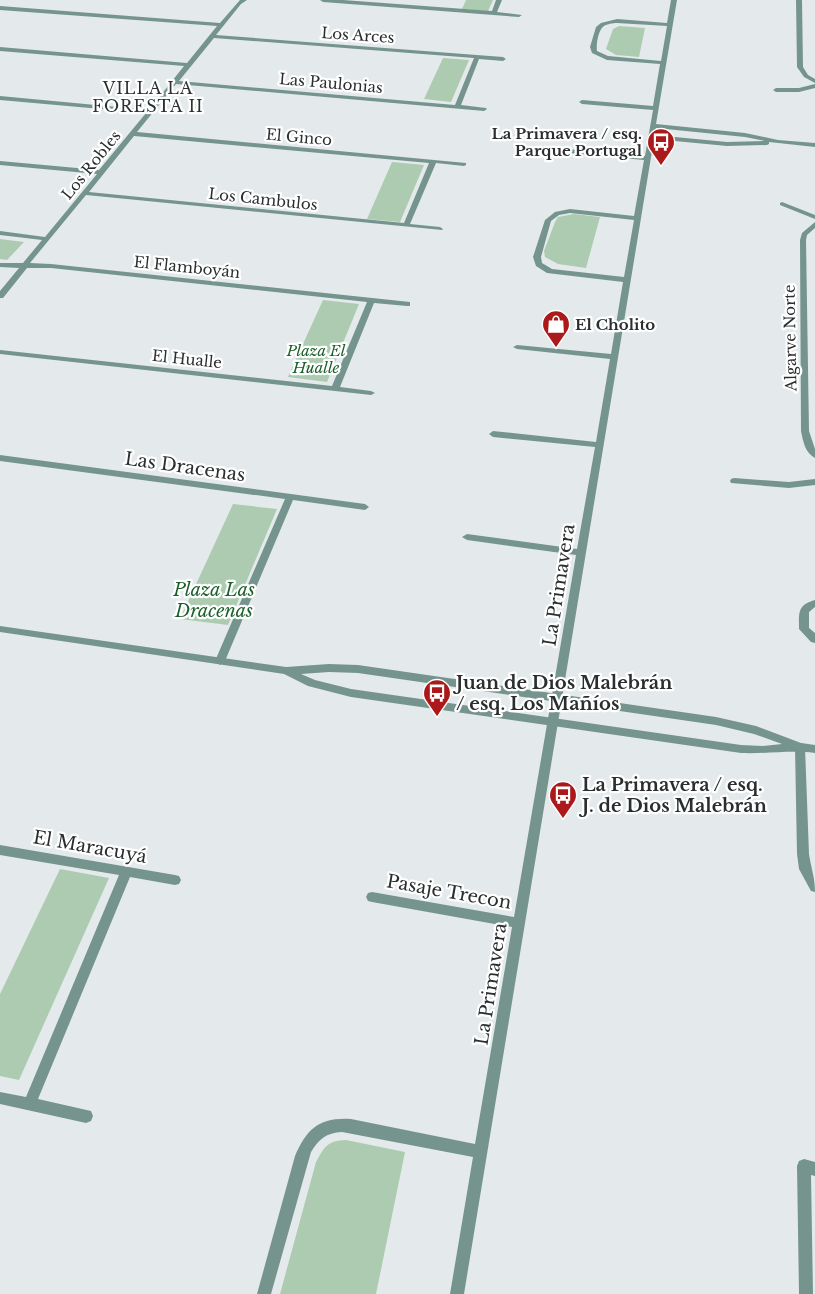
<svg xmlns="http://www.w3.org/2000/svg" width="815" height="1294" viewBox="0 0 815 1294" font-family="'Libre Baskerville',serif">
<rect width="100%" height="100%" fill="#e4eaec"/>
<path fill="#adcbb0" d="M 466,0 L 493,0 L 488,11 L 462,9 Z
M 619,26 L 645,28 L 639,57 L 616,55 L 606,49 L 613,29 Z
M 443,58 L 469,60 L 451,102 L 424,99 Z
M 392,162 L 424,165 L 400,222 L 367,219 Z
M 574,214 L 600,217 L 586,268 L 558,264 L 545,257 L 544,251 L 555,222 L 558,217 Z
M 0,239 L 24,242 L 7,260 L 0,259 Z
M 323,300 L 359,304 L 327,382 L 288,377 Z
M 233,504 L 277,509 L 228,625 L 180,619 Z
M 60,869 L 109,878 L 19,1080 L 0,1076 L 0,994 Z
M 346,1140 L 405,1152 L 376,1294 L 280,1294 L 316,1162 C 325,1146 327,1141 346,1140 Z"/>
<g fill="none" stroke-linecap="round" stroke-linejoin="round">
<path fill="#76948e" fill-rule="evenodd" d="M 240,0 L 247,0 L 241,4 L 216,35 L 503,57 L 506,59 L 503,61 L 479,59 L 461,105 L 486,108 L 487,109 L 484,111 L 176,84 L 137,132 L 466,163 L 466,165 L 464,166 L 436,163 L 410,224 L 440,227 L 443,229 L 442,230 L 86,195 L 30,263 L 51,264 L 410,302 L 410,306 L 407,306 L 374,303 L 340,387 L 371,391 L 375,393 L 371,395 L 0,354 L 0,350 L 332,386 L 367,302 L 51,268 L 27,268 L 3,298 L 0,298 L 0,291 L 19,268 L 0,267 L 0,263 L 23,263 L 42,240 L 0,235 L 0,231 L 45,237 L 97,174 L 0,165 L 0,161 L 99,170 L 146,113 L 0,100 L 0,96 L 149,110 L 184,66 L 0,51 L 0,47 L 187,63 L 217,26 L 0,10 L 0,6 L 220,23 ZM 214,38 L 474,58 L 455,105 L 179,81 ZM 134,136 L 429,163 L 404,223 L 89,192 Z
M 320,0 L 343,0 L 492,11 L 496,0 L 502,0 L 497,12 L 522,15 L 519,17 L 323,2 Z
M 671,0 L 677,0 L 656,124 L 745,133 L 778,140 L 815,143 L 815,147 L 769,142 L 769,144 L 767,145 L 727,146 L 654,139 L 464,1294 L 450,1294 L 473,1157 L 342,1132 C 326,1133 319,1139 311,1152 L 271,1294 L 257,1294 L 295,1156 C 307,1128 320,1117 351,1119 L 475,1144 L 512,927 L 372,902 L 368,901 L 366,897 L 368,893 L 372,892 L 514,917 L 576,555 L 467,540 L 462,537 L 467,534 L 577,549 L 595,447 L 493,437 L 489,434 L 493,431 L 596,442 L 610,359 L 517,349 L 513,347 L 517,345 L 611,354 L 623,282 L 547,273 L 536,266 L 533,257 L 545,220 L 555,212 L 570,209 L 634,216 L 644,160 L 567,153 L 564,151 L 567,149 L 645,156 L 653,110 L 582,104 L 579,102 L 582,100 L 653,106 L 660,64 L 607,60 L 592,53 L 590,47 L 596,27 L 601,23 L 617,19 L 667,23 ZM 617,23 L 667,26 L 661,61 L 608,56 L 597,51 C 596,45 598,30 604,26 C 607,24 613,23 617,23 ZM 656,128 L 745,137 L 765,141 L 727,142 L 654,135 ZM 570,213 L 634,220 L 624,277 L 552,269 L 542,263 L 541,257 L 551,221 L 559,215 Z
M 796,0 L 802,0 L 803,67 L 808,75 L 815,79 L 815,83 L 804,77 L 797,67 Z
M 815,84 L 815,88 L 799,92 L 776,92 L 773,90 L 776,88 L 799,88 Z
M 782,202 L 815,215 L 815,219 L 780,205 L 780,203 Z
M 815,222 L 815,228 L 807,235 L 806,240 L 809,431 L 815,449 L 815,458 C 805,453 803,441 801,431 L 800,240 L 802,233 Z
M 0,455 L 365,504 L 369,507 L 365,510 L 293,500 L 225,661 L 220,665 L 215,661 L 285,499 L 0,461 Z
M 734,478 L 789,482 L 815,479 L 815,485 L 789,488 L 731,483 L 730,481 L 731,479 Z
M 815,600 L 815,607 L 809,612 L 809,628 L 815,633 L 815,643 L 811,642 L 799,629 C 799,613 797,605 815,600 Z
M 800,743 L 804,744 L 805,747 L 809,854 C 811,868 815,877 815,892 L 811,891 L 799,869 L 797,854 L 795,747 L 796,744 Z
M 0,845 L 175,875 L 179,876 L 181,880 L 179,884 L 175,885 L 130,877 L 38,1099 L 91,1111 L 93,1116 L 91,1121 L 86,1123 L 0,1104 L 0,1092 L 26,1097 L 119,875 L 0,855 Z
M 804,1159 L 815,1162 L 815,1176 L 811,1175 L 813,1294 L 799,1294 L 797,1166 L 799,1161 Z"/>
<path fill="#76948e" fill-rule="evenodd" d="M 0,626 L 286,667 L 329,664 L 358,665 L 716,717 L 756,726 L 801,743 L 815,745 L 815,753 C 791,750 766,754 741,753 L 351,697 L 308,686 L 284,674 L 0,632 ZM 329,672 L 358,673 L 716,725 L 754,734 L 782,744 L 763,746 L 741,745 L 351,689 L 315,680 L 301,674 Z"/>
</g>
<defs>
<g id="bus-pin" transform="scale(1.4375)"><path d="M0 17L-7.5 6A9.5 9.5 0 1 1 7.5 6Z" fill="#ab191a" stroke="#fff"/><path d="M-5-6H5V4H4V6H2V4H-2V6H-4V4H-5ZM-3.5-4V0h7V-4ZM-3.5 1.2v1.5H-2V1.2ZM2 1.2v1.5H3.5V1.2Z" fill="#fff"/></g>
<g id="shop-pin" transform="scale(1.4375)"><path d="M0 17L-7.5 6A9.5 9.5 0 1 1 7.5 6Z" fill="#ab191a" stroke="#fff"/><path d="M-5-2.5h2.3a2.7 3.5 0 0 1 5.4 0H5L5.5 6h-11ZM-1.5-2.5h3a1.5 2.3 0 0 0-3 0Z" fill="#fff"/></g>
</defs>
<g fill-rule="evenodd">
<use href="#bus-pin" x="661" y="142"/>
<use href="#shop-pin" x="556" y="324"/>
<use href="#bus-pin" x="437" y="693"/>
<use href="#bus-pin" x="563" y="795"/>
</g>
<g text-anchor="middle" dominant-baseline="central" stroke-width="4.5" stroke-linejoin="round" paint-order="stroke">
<g font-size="15" fill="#2b2e2e" stroke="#fff">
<text transform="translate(358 35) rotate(4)">Los Arces</text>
<text transform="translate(331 83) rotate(5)">Las Paulonias</text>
<text transform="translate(299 137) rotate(5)">El Ginco</text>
<text transform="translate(91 165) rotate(-51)">Los Robles</text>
<text transform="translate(263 199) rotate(6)">Los Cambulos</text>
<text transform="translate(187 267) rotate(6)">El Flamboyán</text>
<text transform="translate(790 338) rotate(-91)">Algarve Norte</text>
<text transform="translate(187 359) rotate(6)">El Hualle</text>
</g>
<g font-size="15" font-weight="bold" fill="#2b2e2e" stroke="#fff" text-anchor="end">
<text x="642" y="133">La Primavera / esq.<tspan x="642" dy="17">Parque Portugal</tspan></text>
<text x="575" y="324" text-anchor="start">El Cholito</text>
</g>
<g font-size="15" font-style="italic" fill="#1d5f2b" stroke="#fff">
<text x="316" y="350">Plaza El<tspan x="316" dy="17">Hualle</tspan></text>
</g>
<g font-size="16" letter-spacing="1" fill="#2b3031" stroke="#fff">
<text x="148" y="88">VILLA LA<tspan x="148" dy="18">FORESTA II</tspan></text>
</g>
<g font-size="18" fill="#2b2e2e" stroke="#fff">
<text transform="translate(185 467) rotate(8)">Las Dracenas</text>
<text transform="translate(559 585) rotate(-81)">La Primavera</text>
<text transform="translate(90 847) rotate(10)">El Maracuyá</text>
<text transform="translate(449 892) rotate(10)">Pasaje Trecon</text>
<text transform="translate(491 984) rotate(-81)">La Primavera</text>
</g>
<g font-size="18" font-style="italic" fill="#1d5f2b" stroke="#fff">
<text x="214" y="590">Plaza Las<tspan x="214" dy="21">Dracenas</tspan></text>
</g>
<g font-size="18" font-weight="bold" fill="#2b2e2e" stroke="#fff" text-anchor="start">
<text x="456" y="683">Juan de Dios Malebrán<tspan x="456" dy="21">/ esq. Los Mañíos</tspan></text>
<text x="582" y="785">La Primavera / esq.<tspan x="582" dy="21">J. de Dios Malebrán</tspan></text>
</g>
</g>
</svg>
